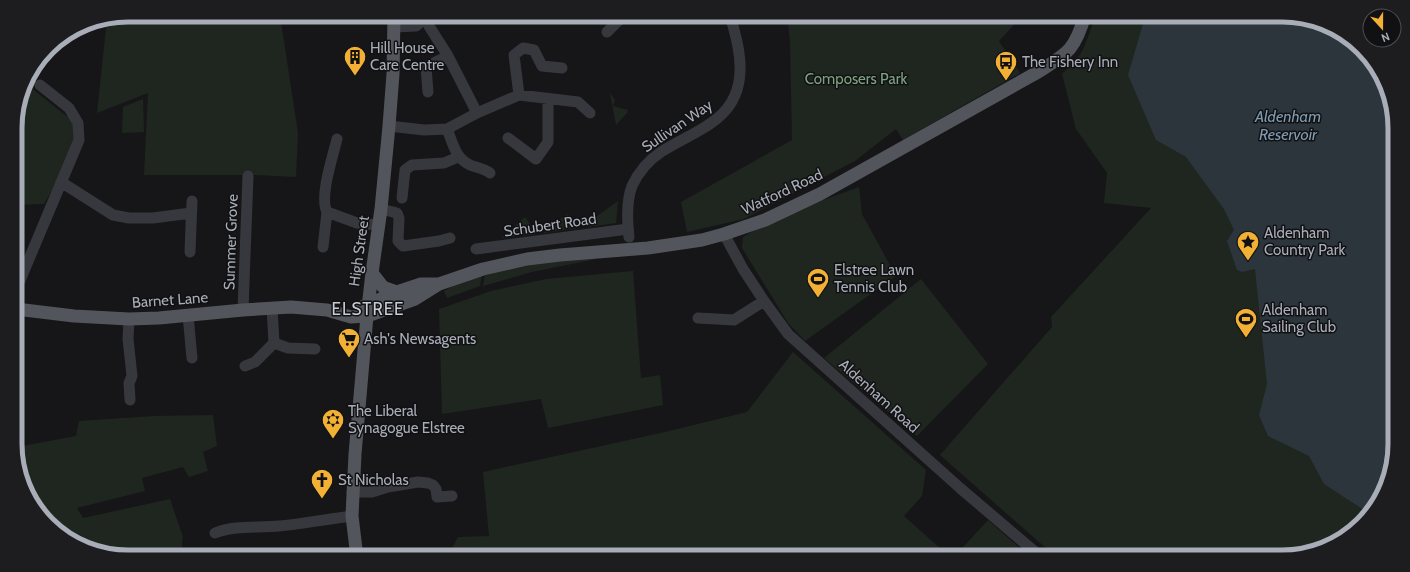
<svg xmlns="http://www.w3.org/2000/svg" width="1410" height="572" viewBox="0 0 1410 572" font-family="Cabin,sans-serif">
<rect width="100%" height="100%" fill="#161618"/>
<path fill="#1e261f" d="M 128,15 L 178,15 L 179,20 L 280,15 L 298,133 L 296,177 L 255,175 L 144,175 L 148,93 L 97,113 L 107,19 Z
M 787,15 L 1023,15 L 999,41 L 1020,73 L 903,140 L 896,129 L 855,161 L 744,219 L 687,232 L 681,202 L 792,140 L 790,41 Z
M 1096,15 L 1282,15 L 1319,21 L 1367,54 L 1394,113 L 1395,444 L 1389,481 L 1351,534 L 1290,557 L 1056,557 L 940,455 L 1052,327 L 1051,317 L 1151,208 L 1104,203 L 1107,173 L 1076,129 L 1062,74 L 1080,55 L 1085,45 Z
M 25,83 L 69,118 L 74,125 L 75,140 L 64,170 L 44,204 L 16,205 L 15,120 Z
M 610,93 L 615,100 L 613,106 L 628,110 L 627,113 L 616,125 Z
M 143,99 L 144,132 L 122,133 L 123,107 Z
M 859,187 L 862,214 L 896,276 L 805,341 L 788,323 L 742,248 L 743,237 C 776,216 822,201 859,187 Z
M 618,201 L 616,223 L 588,227 L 586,224 Z
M 567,214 L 578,228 L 543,233 Z
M 525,217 L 537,234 L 501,238 Z
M 574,258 L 596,259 L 532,272 L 483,286 L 485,273 L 504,268 Z
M 633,271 L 641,378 L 660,375 L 663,405 L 548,428 L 541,399 L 442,414 L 439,309 L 491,291 L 546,279 Z
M 482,274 L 480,286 L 447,298 L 444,291 L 463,280 Z
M 921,279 L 988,364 L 917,436 L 824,358 Z
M 793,352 L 926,470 L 922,496 L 904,516 L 950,557 L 431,557 L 449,554 L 458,537 L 489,536 L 483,472 L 665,432 L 747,412 Z
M 213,415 L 217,446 L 203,452 L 208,471 L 189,477 L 183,467 L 142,478 L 145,491 L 77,508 L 83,518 L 170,499 L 183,537 L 182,544 L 183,557 L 128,557 L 91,551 L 43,518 L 17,466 L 17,447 L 76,436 L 79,421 L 154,416 Z
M 988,520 L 1030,557 L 954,557 Z"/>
<path fill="#2c353c" d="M 1141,15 L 1282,15 L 1319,21 L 1367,54 L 1394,113 L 1395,444 L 1389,481 L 1367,512 L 1324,484 L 1309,456 L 1268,436 L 1259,415 L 1267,384 L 1255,269 L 1242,272 L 1237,270 L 1227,241 L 1234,230 L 1224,209 L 1186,157 L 1156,140 L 1128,75 L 1143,24 Z"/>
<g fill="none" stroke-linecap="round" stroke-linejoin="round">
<path stroke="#37383d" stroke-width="11" d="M 429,26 L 448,56 L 477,113
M 394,27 L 416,26 L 424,19 L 425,15
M 607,32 L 624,15
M 428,92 L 426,67 L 448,56
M 519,95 L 514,55 L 523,48 L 534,50 L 542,66 L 562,68
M 389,126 L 424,130 L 447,129 L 477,113 L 519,95 L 578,102 L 590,113
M 447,129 C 453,143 455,158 470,165 C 477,168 484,168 490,173
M 508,138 L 536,159 L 548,142 L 548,99
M 337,139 C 333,156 319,197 327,212 L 357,223 L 379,225
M 61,182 L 113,215 L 129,218 L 153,218 L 191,213
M 402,198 L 405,170 L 412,165 L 444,163 L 458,157
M 381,209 L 397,213 L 399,218 L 398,241 L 403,246 L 439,241 L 450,238
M 724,234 L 743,269 L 764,301 L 788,334 L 960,488 L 1041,557
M 629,237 C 627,220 626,202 632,186 C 638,173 649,160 661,152 C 695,130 738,121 740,72 C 741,53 735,33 730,15
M 323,247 L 327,212
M 476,249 L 628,229
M 190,252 L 192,201
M 16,290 L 79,140 L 78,123 L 69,108 L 40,85
M 243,310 L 248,176
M 188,315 L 192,358
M 698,318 L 734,320 L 764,301
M 129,319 L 128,339 L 132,376 L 129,383 L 130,400
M 274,343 L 288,348 L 315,349
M 245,366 L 255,362 L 274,343 L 272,308
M 352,492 L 372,492 L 388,487 L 418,482 L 428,483 L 433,485 L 436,489 L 437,497 L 452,496
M 215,533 C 235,525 257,528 279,526 C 303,524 328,519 352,516"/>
<path stroke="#53555c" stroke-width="13" d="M 372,273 L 383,287 L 397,292
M 362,307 L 397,292 L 421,284 L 438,284
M 16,309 L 74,316 L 129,319 L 159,318 L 243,310 L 291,307 L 327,310 L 351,317 L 367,316 L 415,299 L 439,284 L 483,269 L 527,259 L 560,255 L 648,248 L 702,240 L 724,234 L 765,220 L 820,194 L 1038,72 C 1068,53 1075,50 1085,15
M 357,557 L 352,516 L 355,454 L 367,316 L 372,273 L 381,209 L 389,126 L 393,74 L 394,15"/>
</g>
<defs>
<g id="building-pin" transform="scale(1.15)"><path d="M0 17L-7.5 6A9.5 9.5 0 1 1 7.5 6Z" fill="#f2b134" stroke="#111113"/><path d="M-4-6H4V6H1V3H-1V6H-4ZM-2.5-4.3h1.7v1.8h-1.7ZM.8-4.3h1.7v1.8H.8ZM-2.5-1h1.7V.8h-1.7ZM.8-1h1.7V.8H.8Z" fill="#111"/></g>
<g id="bus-pin" transform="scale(1.15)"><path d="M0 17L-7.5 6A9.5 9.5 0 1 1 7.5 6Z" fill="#f2b134" stroke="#111113"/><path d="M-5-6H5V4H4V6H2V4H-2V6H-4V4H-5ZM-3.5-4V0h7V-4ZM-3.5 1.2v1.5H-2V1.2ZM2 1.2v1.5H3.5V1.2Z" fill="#111"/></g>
<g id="sight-pin" transform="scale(1.15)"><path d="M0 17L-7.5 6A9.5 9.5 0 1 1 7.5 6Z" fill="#f2b134" stroke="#111113"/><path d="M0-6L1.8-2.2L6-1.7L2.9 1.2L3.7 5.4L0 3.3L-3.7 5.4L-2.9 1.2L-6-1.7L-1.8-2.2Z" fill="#111"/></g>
<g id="stadium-pin" transform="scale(1.15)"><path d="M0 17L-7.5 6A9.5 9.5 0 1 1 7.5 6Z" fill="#f2b134" stroke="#111113"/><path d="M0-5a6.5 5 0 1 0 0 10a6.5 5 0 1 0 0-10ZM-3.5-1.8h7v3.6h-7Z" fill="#111"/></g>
<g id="supermarket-pin" transform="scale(1.15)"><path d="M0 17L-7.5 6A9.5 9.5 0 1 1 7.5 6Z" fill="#f2b134" stroke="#111113"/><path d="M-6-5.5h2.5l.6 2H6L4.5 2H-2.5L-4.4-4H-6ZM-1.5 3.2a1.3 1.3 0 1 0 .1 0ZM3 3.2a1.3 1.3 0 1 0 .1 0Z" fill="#111"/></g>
<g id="synagogue-pin" transform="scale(1.15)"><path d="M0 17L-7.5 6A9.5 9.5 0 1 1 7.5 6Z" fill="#f2b134" stroke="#111113"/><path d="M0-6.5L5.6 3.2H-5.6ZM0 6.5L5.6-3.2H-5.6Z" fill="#111"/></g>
<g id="church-pin" transform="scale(1.15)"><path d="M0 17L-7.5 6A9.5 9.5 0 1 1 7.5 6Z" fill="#f2b134" stroke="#111113"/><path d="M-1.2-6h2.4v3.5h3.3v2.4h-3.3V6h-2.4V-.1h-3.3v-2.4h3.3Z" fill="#111"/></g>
</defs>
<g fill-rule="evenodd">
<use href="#building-pin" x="355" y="57"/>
<use href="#bus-pin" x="1006" y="62"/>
<use href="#sight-pin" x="1248" y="242"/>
<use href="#stadium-pin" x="818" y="279"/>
<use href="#stadium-pin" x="1246" y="319"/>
<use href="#supermarket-pin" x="349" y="339"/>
<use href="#synagogue-pin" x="333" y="420"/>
<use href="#church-pin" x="322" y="480"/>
</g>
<g text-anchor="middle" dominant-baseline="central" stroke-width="3" stroke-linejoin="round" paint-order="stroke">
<g font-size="15" fill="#a8adb8" stroke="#111113" text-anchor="start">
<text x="370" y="48">Hill House<tspan x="370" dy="17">Care Centre</tspan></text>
<text x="1022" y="62">The Fishery Inn</text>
<text x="1264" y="233">Aldenham<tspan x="1264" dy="17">Country Park</tspan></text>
<text x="834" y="270">Elstree Lawn<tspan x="834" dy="17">Tennis Club</tspan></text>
<text x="1262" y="310">Aldenham<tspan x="1262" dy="17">Sailing Club</tspan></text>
<text x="364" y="339">Ash's Newsagents</text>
<text x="348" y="411">The Liberal<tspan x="348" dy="17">Synagogue Elstree</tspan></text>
<text x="338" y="480">St Nicholas</text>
</g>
<g font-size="15" fill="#7fa381" stroke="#111113">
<text x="856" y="79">Composers Park</text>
</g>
<g font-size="15" fill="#a8adb8" stroke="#111113">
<text transform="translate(677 126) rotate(-34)">Sullivan Way</text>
<text transform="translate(782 192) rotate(-25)">Watford Road</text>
<text transform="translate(550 225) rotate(-8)">Schubert Road</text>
<text transform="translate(231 242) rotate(-88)">Summer Grove</text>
<text transform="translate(359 251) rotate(-82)">High Street</text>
<text transform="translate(170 300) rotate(-4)">Barnet Lane</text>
<text transform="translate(879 396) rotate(42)">Aldenham Road</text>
</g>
<g font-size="16" font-style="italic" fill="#7f9bb3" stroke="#111113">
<text x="1288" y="116">Aldenham<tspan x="1288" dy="18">Reservoir</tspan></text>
</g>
<g font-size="17" letter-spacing="1" fill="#c9ccd4" stroke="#111113">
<text x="368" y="309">ELSTREE</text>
</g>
</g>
<path d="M0 0H1410V572H0ZM128 22H1282A106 106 0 0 1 1388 128V444A106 106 0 0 1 1282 550H128A106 106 0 0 1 22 444V128A106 106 0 0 1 128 22Z" fill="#1d1d20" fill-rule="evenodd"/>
<path fill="none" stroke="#a8adb8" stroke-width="5" d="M128 22H1282A106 106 0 0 1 1388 128V444A106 106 0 0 1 1282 550H128A106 106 0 0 1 22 444V128A106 106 0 0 1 128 22Z"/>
<g transform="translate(1382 28) rotate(159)"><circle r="19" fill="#111113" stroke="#4d4f55"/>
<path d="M0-3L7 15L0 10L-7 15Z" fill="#f2b134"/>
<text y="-6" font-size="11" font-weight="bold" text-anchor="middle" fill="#a8adb8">N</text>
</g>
</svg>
